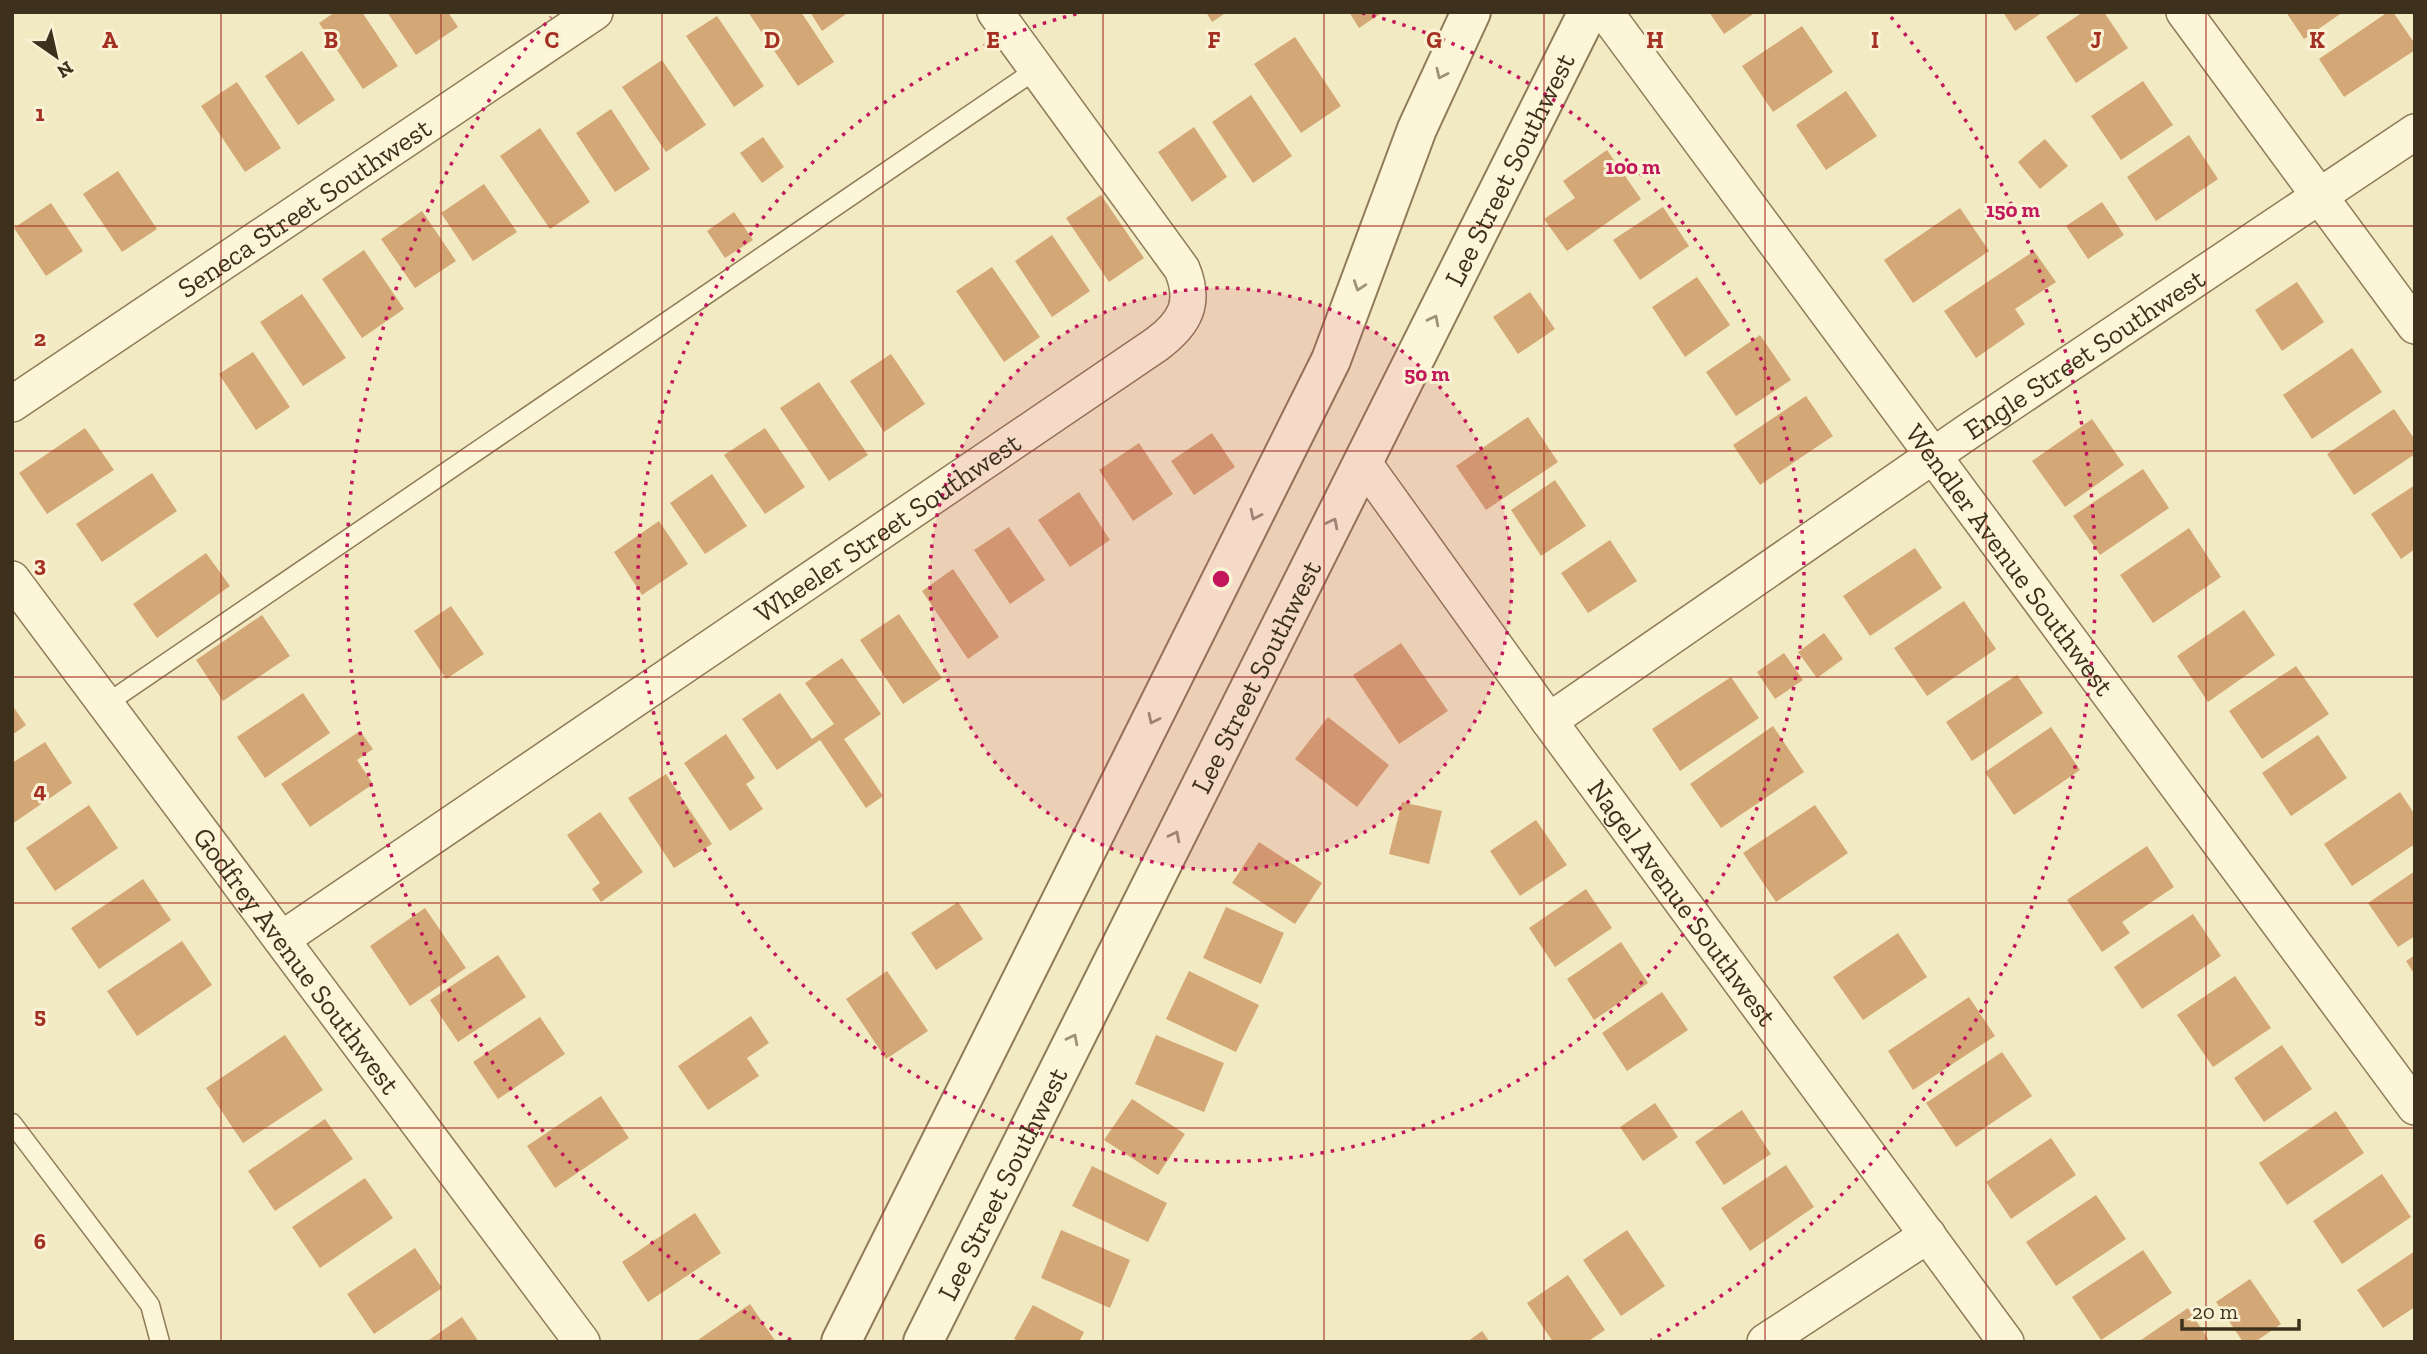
<svg xmlns="http://www.w3.org/2000/svg" width="2427" height="1354" viewBox="0 0 2427 1354" font-family="'Zilla Slab',serif">
<rect width="100%" height="100%" fill="#f2eac3"/>
<path fill="#d4a876" d="M 335,12 L 362,12 L 398,66 L 363,89 L 319,23 Z
M 387,12 L 448,12 L 458,27 L 416,55 Z
M 748,12 L 801,12 L 834,62 L 798,86 Z
M 810,12 L 849,12 L 822,31 Z
M 1206,12 L 1227,12 L 1212,22 Z
M 1349,12 L 1383,12 L 1359,28 Z
M 1709,12 L 1756,12 L 1724,34 Z
M 2003,12 L 2043,12 L 2015,31 Z
M 2083,12 L 2104,12 L 2128,48 L 2076,83 L 2046,37 Z
M 2286,12 L 2343,12 L 2304,39 Z
M 2388,12 L 2393,12 L 2415,44 L 2415,50 L 2344,97 L 2319,59 Z
M 717,16 L 764,86 L 734,107 L 686,36 Z
M 1802,26 L 1833,72 L 1773,112 L 1742,66 Z
M 1295,37 L 1341,106 L 1301,133 L 1254,64 Z
M 302,51 L 335,100 L 298,125 L 265,76 Z
M 662,60 L 706,125 L 666,152 L 622,87 Z
M 2143,81 L 2173,125 L 2121,160 L 2091,116 Z
M 237,82 L 281,148 L 245,172 L 201,106 Z
M 1846,91 L 1877,136 L 1826,170 L 1796,125 Z
M 1251,95 L 1292,156 L 1253,183 L 1212,122 Z
M 611,109 L 650,169 L 615,192 L 576,133 Z
M 1194,127 L 1227,177 L 1192,202 L 1158,152 Z
M 540,128 L 590,202 L 550,229 L 500,156 Z
M 2189,135 L 2218,179 L 2156,221 L 2127,177 Z
M 763,137 L 784,167 L 762,183 L 740,153 Z
M 2045,139 L 2068,166 L 2040,189 L 2018,162 Z
M 1607,150 L 1641,199 L 1567,251 L 1544,219 L 1575,198 L 1563,181 Z
M 118,171 L 157,229 L 122,252 L 83,194 Z
M 484,184 L 517,232 L 473,261 L 441,213 Z
M 1101,195 L 1144,258 L 1109,282 L 1066,218 Z
M 2102,202 L 2124,235 L 2088,259 L 2066,226 Z
M 51,203 L 83,251 L 46,276 L 14,228 Z
M 1663,207 L 1689,246 L 1640,280 L 1613,240 Z
M 1960,208 L 1989,251 L 1913,303 L 1884,260 Z
M 422,211 L 456,261 L 415,288 L 381,239 Z
M 734,212 L 753,240 L 725,258 L 707,231 Z
M 1052,235 L 1090,291 L 1052,317 L 1015,261 Z
M 364,250 L 404,309 L 362,338 L 322,279 Z
M 2034,251 L 2056,282 L 2015,309 L 2025,324 L 1976,358 L 1944,311 Z
M 992,267 L 1040,337 L 1004,362 L 956,291 Z
M 1697,277 L 1730,325 L 1685,357 L 1652,307 Z
M 2297,282 L 2324,322 L 2282,351 L 2255,310 Z
M 1530,292 L 1555,329 L 1518,354 L 1493,317 Z
M 302,294 L 346,358 L 303,386 L 260,322 Z
M 1760,335 L 1791,380 L 1736,416 L 1706,372 Z
M 2352,348 L 2382,392 L 2312,439 L 2283,395 Z
M 253,352 L 290,407 L 256,430 L 219,374 Z
M 891,354 L 925,404 L 884,432 L 850,381 Z
M 819,382 L 868,455 L 829,481 L 780,408 Z
M 1806,396 L 1833,436 L 1760,485 L 1733,445 Z
M 2394,409 L 2415,440 L 2415,454 L 2354,495 L 2327,454 Z
M 1528,417 L 1558,462 L 1486,510 L 1456,466 Z
M 2092,419 L 2124,465 L 2065,507 L 2032,461 Z
M 85,428 L 114,470 L 47,514 L 19,473 Z
M 765,428 L 805,487 L 765,514 L 724,455 Z
M 1212,433 L 1235,467 L 1194,495 L 1171,461 Z
M 1139,443 L 1173,494 L 1133,521 L 1099,470 Z
M 2143,469 L 2169,508 L 2100,555 L 2073,516 Z
M 152,473 L 177,511 L 102,562 L 76,524 Z
M 712,474 L 747,526 L 705,554 L 670,503 Z
M 1555,480 L 1586,526 L 1541,556 L 1511,510 Z
M 2415,485 L 2415,549 L 2401,559 L 2371,514 Z
M 1079,492 L 1110,540 L 1070,567 L 1038,520 Z
M 659,521 L 688,564 L 642,595 L 614,552 Z
M 1009,527 L 1045,580 L 1010,604 L 974,550 Z
M 2189,528 L 2221,577 L 2153,623 L 2120,575 Z
M 1610,540 L 1637,581 L 1588,613 L 1561,573 Z
M 1915,548 L 1942,588 L 1870,636 L 1843,596 Z
M 206,553 L 230,586 L 157,638 L 133,604 Z
M 953,569 L 999,637 L 968,659 L 922,591 Z
M 1964,601 L 1996,649 L 1927,696 L 1894,648 Z
M 451,606 L 484,654 L 446,679 L 414,631 Z
M 2244,610 L 2275,655 L 2208,702 L 2177,656 Z
M 899,614 L 942,678 L 903,704 L 860,640 Z
M 262,615 L 290,656 L 223,701 L 196,660 Z
M 1824,633 L 1843,659 L 1817,678 L 1798,652 Z
M 1401,643 L 1448,711 L 1399,744 L 1353,675 Z
M 1784,653 L 1803,680 L 1775,699 L 1757,672 Z
M 842,658 L 881,714 L 844,739 L 883,796 L 866,808 L 820,740 L 777,770 L 742,719 L 780,693 L 812,739 L 834,724 L 805,683 Z
M 2296,666 L 2329,714 L 2262,759 L 2229,711 Z
M 2017,675 L 2043,713 L 1972,761 L 1946,722 Z
M 1731,677 L 1759,718 L 1680,771 L 1652,729 Z
M 303,693 L 330,733 L 265,778 L 237,737 Z
M 12,705 L 26,725 L 12,735 Z
M 1328,717 L 1389,765 L 1357,807 L 1295,759 Z
M 1773,726 L 1804,772 L 1721,828 L 1690,784 Z
M 2051,727 L 2080,770 L 2014,815 L 1985,772 Z
M 360,731 L 373,749 L 357,760 L 373,784 L 310,827 L 281,784 Z
M 726,734 L 755,778 L 746,784 L 763,809 L 730,831 L 684,763 Z
M 2318,735 L 2347,778 L 2291,816 L 2262,773 Z
M 45,742 L 72,783 L 12,824 L 12,763 Z
M 666,774 L 712,844 L 674,868 L 628,798 Z
M 2400,792 L 2415,815 L 2415,844 L 2352,886 L 2324,844 Z
M 1402,802 L 1442,811 L 1429,864 L 1389,854 Z
M 89,805 L 118,848 L 55,891 L 26,848 Z
M 1815,805 L 1848,853 L 1776,902 L 1743,853 Z
M 600,812 L 643,872 L 601,902 L 592,889 L 600,883 L 567,835 Z
M 1536,820 L 1567,865 L 1520,896 L 1490,851 Z
M 1259,842 L 1322,883 L 1295,924 L 1232,883 Z
M 2147,846 L 2174,887 L 2122,922 L 2130,933 L 2102,952 L 2067,900 Z
M 2415,871 L 2415,936 L 2398,947 L 2368,903 Z
M 143,879 L 171,920 L 99,969 L 71,928 Z
M 1586,889 L 1612,928 L 1555,967 L 1529,928 Z
M 958,902 L 983,939 L 936,970 L 911,933 Z
M 1226,907 L 1284,933 L 1261,984 L 1203,958 Z
M 425,908 L 466,968 L 410,1006 L 370,946 Z
M 2193,914 L 2221,956 L 2142,1009 L 2114,967 Z
M 1898,933 L 1927,977 L 1863,1020 L 1833,977 Z
M 182,941 L 212,985 L 137,1036 L 107,991 Z
M 1621,942 L 1648,983 L 1594,1020 L 1567,979 Z
M 498,955 L 526,997 L 458,1042 L 430,1000 Z
M 2415,955 L 2415,975 L 2406,961 Z
M 887,971 L 928,1031 L 886,1059 L 846,999 Z
M 1189,971 L 1259,1005 L 1236,1052 L 1166,1019 Z
M 2235,976 L 2271,1028 L 2213,1067 L 2177,1015 Z
M 1662,992 L 1688,1030 L 1627,1071 L 1602,1033 Z
M 1969,997 L 1995,1036 L 1913,1090 L 1888,1051 Z
M 751,1016 L 769,1043 L 747,1058 L 759,1076 L 708,1110 L 678,1066 Z
M 540,1017 L 565,1054 L 498,1099 L 473,1062 Z
M 285,1035 L 323,1090 L 243,1143 L 206,1088 Z
M 1156,1035 L 1224,1063 L 1204,1112 L 1135,1084 Z
M 2282,1045 L 2312,1089 L 2264,1122 L 2234,1078 Z
M 2002,1052 L 2032,1096 L 1956,1147 L 1926,1103 Z
M 601,1096 L 629,1138 L 555,1188 L 527,1146 Z
M 1132,1099 L 1185,1134 L 1158,1175 L 1104,1140 Z
M 1655,1103 L 1678,1137 L 1643,1161 L 1620,1127 Z
M 1742,1110 L 1771,1154 L 1724,1185 L 1695,1142 Z
M 2336,1111 L 2364,1153 L 2287,1205 L 2259,1163 Z
M 325,1119 L 353,1159 L 275,1211 L 248,1171 Z
M 2051,1138 L 2076,1175 L 2011,1219 L 1986,1182 Z
M 1786,1165 L 1814,1207 L 1750,1251 L 1721,1208 Z
M 1092,1166 L 1167,1203 L 1148,1242 L 1072,1206 Z
M 2382,1174 L 2411,1217 L 2342,1264 L 2313,1221 Z
M 365,1178 L 393,1218 L 320,1268 L 292,1227 Z
M 2096,1195 L 2126,1239 L 2056,1286 L 2026,1242 Z
M 695,1213 L 721,1253 L 648,1302 L 622,1262 Z
M 1061,1230 L 1130,1260 L 1110,1308 L 1041,1278 Z
M 1627,1230 L 1665,1286 L 1621,1316 L 1583,1260 Z
M 415,1248 L 442,1288 L 374,1334 L 347,1294 Z
M 2143,1250 L 2172,1293 L 2101,1340 L 2072,1297 Z
M 2415,1251 L 2415,1307 L 2383,1328 L 2357,1290 Z
M 1568,1275 L 1605,1330 L 1587,1342 L 1553,1342 L 1527,1303 Z
M 2250,1279 L 2281,1324 L 2255,1342 L 2243,1342 L 2216,1302 Z
M 750,1304 L 776,1342 L 695,1342 Z
M 1033,1305 L 1084,1332 L 1079,1342 L 1020,1342 L 1014,1339 Z
M 2188,1308 L 2210,1342 L 2138,1342 Z
M 462,1317 L 479,1342 L 426,1342 Z
M 1482,1331 L 1490,1342 L 1467,1342 Z"/>
<g fill="none" stroke-linecap="round" stroke-linejoin="round">
<g stroke="#8f7b58" stroke-width="21">
<path id="service" d="M 106,704 L 1037,69
M 12,1123 L 150,1305 L 160,1342"/>
</g>
<g stroke="#8f7b58" stroke-width="38">
<g id="minor">
<path id="s1" d="M 1605,12 L 2415,1107"/>
<path d="M 2184,12 L 2415,326"/>
<path id="s2" d="M 12,404 L 595,12"/>
<path id="s3" d="M 1363,462 L 1549,721 L 2006,1342"/>
<path id="s4" d="M 12,579 L 582,1342"/>
<path id="s5" d="M 1549,721 L 1966,433 L 2415,132"/>
<path id="s6" d="M 282,939 L 1157,344 C 1185,323 1196,303 1182,269 L 995,12"/>
<path d="M 1765,1342 L 1928,1235"/>
</g>
</g>
<g stroke="#8f7b58" stroke-width="42">
<g id="tertiary">
<path d="M 841,1342 L 1331,360 L 1417,129 L 1471,12"/>
<path id="s7" d="M 923,1342 L 1588,12"/>
</g>
</g>
<use href="#service" stroke="#fcf5d8" stroke-width="18"/>
<use href="#minor" stroke="#fcf5d8" stroke-width="35"/>
<use href="#tertiary" stroke="#fcf5d8" stroke-width="38"/>
</g>
<defs><path id="oneway-chevron" d="M-2-3.5L2.5 0L-2 3.5" fill="none" stroke-width="1.6" stroke-linecap="round" stroke-linejoin="round" transform="scale(1.75)"/></defs>
<g stroke="#9c927a">
<use href="#oneway-chevron" transform="translate(1441 74) rotate(115)"/>
<use href="#oneway-chevron" transform="translate(1359 286) rotate(109)"/>
<use href="#oneway-chevron" transform="translate(1434 320) rotate(-63)"/>
<use href="#oneway-chevron" transform="translate(1255 515) rotate(116)"/>
<use href="#oneway-chevron" transform="translate(1333 523) rotate(-63)"/>
<use href="#oneway-chevron" transform="translate(1153 719) rotate(116)"/>
<use href="#oneway-chevron" transform="translate(1175 836) rotate(-63)"/>
<use href="#oneway-chevron" transform="translate(1073 1039) rotate(-63)"/>
</g>
<path fill="none" stroke="#a33022" stroke-width="2" stroke-opacity="0.55" d="M 221,12 L 221,1342M 441,12 L 441,1342M 662,12 L 662,1342M 883,12 L 883,1342M 1103,12 L 1103,1342M 1324,12 L 1324,1342M 1544,12 L 1544,1342M 1765,12 L 1765,1342M 1986,12 L 1986,1342M 2206,12 L 2206,1342M 12,226 L 2415,226M 12,451 L 2415,451M 12,677 L 2415,677M 12,903 L 2415,903M 12,1128 L 2415,1128"/>
<circle cx="1221" cy="579" r="291" fill="#c2185b" fill-opacity=".12"/>
<g fill="none" stroke="#c2185b" stroke-width="3.5" stroke-dasharray="3.5 7">
<circle cx="1221" cy="579" r="291"/>
<path d="M1362 13A583 583 0 1 1 1080 13"/>
<path d="M791 1340A874 874 0 0 1 551 17M1891 17A874 874 0 0 1 1651 1340"/>
</g>
<g text-anchor="middle" dominant-baseline="central" stroke-width="6" stroke-linejoin="round" paint-order="stroke">
<g font-size="28" fill="#3d301d" stroke="#f9f2d4">
<text stroke="none"><textPath href="#s7" startOffset="1311">Lee Street Southwest</textPath></text>
<text stroke="none"><textPath href="#s2" startOffset="352">Seneca Street Southwest</textPath></text>
<text stroke="none"><textPath href="#s5" startOffset="649">Engle Street Southwest</textPath></text>
<text stroke="none"><textPath href="#s6" startOffset="732">Wheeler Street Southwest</textPath></text>
<text stroke="none"><textPath href="#s1" startOffset="681">Wendler Avenue Southwest</textPath></text>
<text stroke="none"><textPath href="#s7" startOffset="744">Lee Street Southwest</textPath></text>
<text stroke="none"><textPath href="#s3" startOffset="544">Nagel Avenue Southwest</textPath></text>
<text stroke="none"><textPath href="#s4" startOffset="476">Godfrey Avenue Southwest</textPath></text>
<text stroke="none"><textPath href="#s7" startOffset="177">Lee Street Southwest</textPath></text>
</g>
</g>
<g font-size="23" text-anchor="middle" font-weight="bold" fill="#a33022" stroke="#f9f2d4" stroke-width="6" stroke-linejoin="round" paint-order="stroke">
<text x="110" y="48">A</text>
<text x="331" y="48">B</text>
<text x="552" y="48">C</text>
<text x="772" y="48">D</text>
<text x="993" y="48">E</text>
<text x="1214" y="48">F</text>
<text x="1434" y="48">G</text>
<text x="1655" y="48">H</text>
<text x="1875" y="48">I</text>
<text x="2096" y="48">J</text>
<text x="2317" y="48">K</text>
<text x="40" y="121">1</text>
<text x="40" y="346">2</text>
<text x="40" y="572">3</text>
<text x="40" y="798">4</text>
<text x="40" y="1023">5</text>
<text x="40" y="1249">6</text>
</g>
<circle cx="1221" cy="579" r="10" fill="#c2185b" stroke="#f9f2d4" stroke-width="3.5"/>
<g font-size="21" text-anchor="middle" font-weight="bold" fill="#c2185b" stroke="#f9f2d4" stroke-width="6" stroke-linejoin="round" paint-order="stroke">
<text x="1633" y="174">100 m</text>
<text x="2013" y="217">150 m</text>
<text x="1427" y="381">50 m</text>
</g>
<rect width="2427" height="1354" fill="none" stroke="#3d301d" stroke-width="28"/>
<g transform="translate(56 56) rotate(146)" stroke="#f9f2d4" stroke-width="5" paint-order="stroke">
<path d="M0-5L12 26L0 18L-12 26Z" fill="#3d301d"/>
<text y="-10" font-size="19" font-weight="bold" text-anchor="middle" fill="#3d301d">N</text>
</g>
<path d="M2182 1319v10h117v-10" fill="none" stroke="#3d301d" stroke-width="3.5"/>
<text x="2192" y="1319" font-size="21" fill="#3d301d" stroke="#f9f2d4" stroke-width="5" paint-order="stroke">20 m</text>
</svg>
